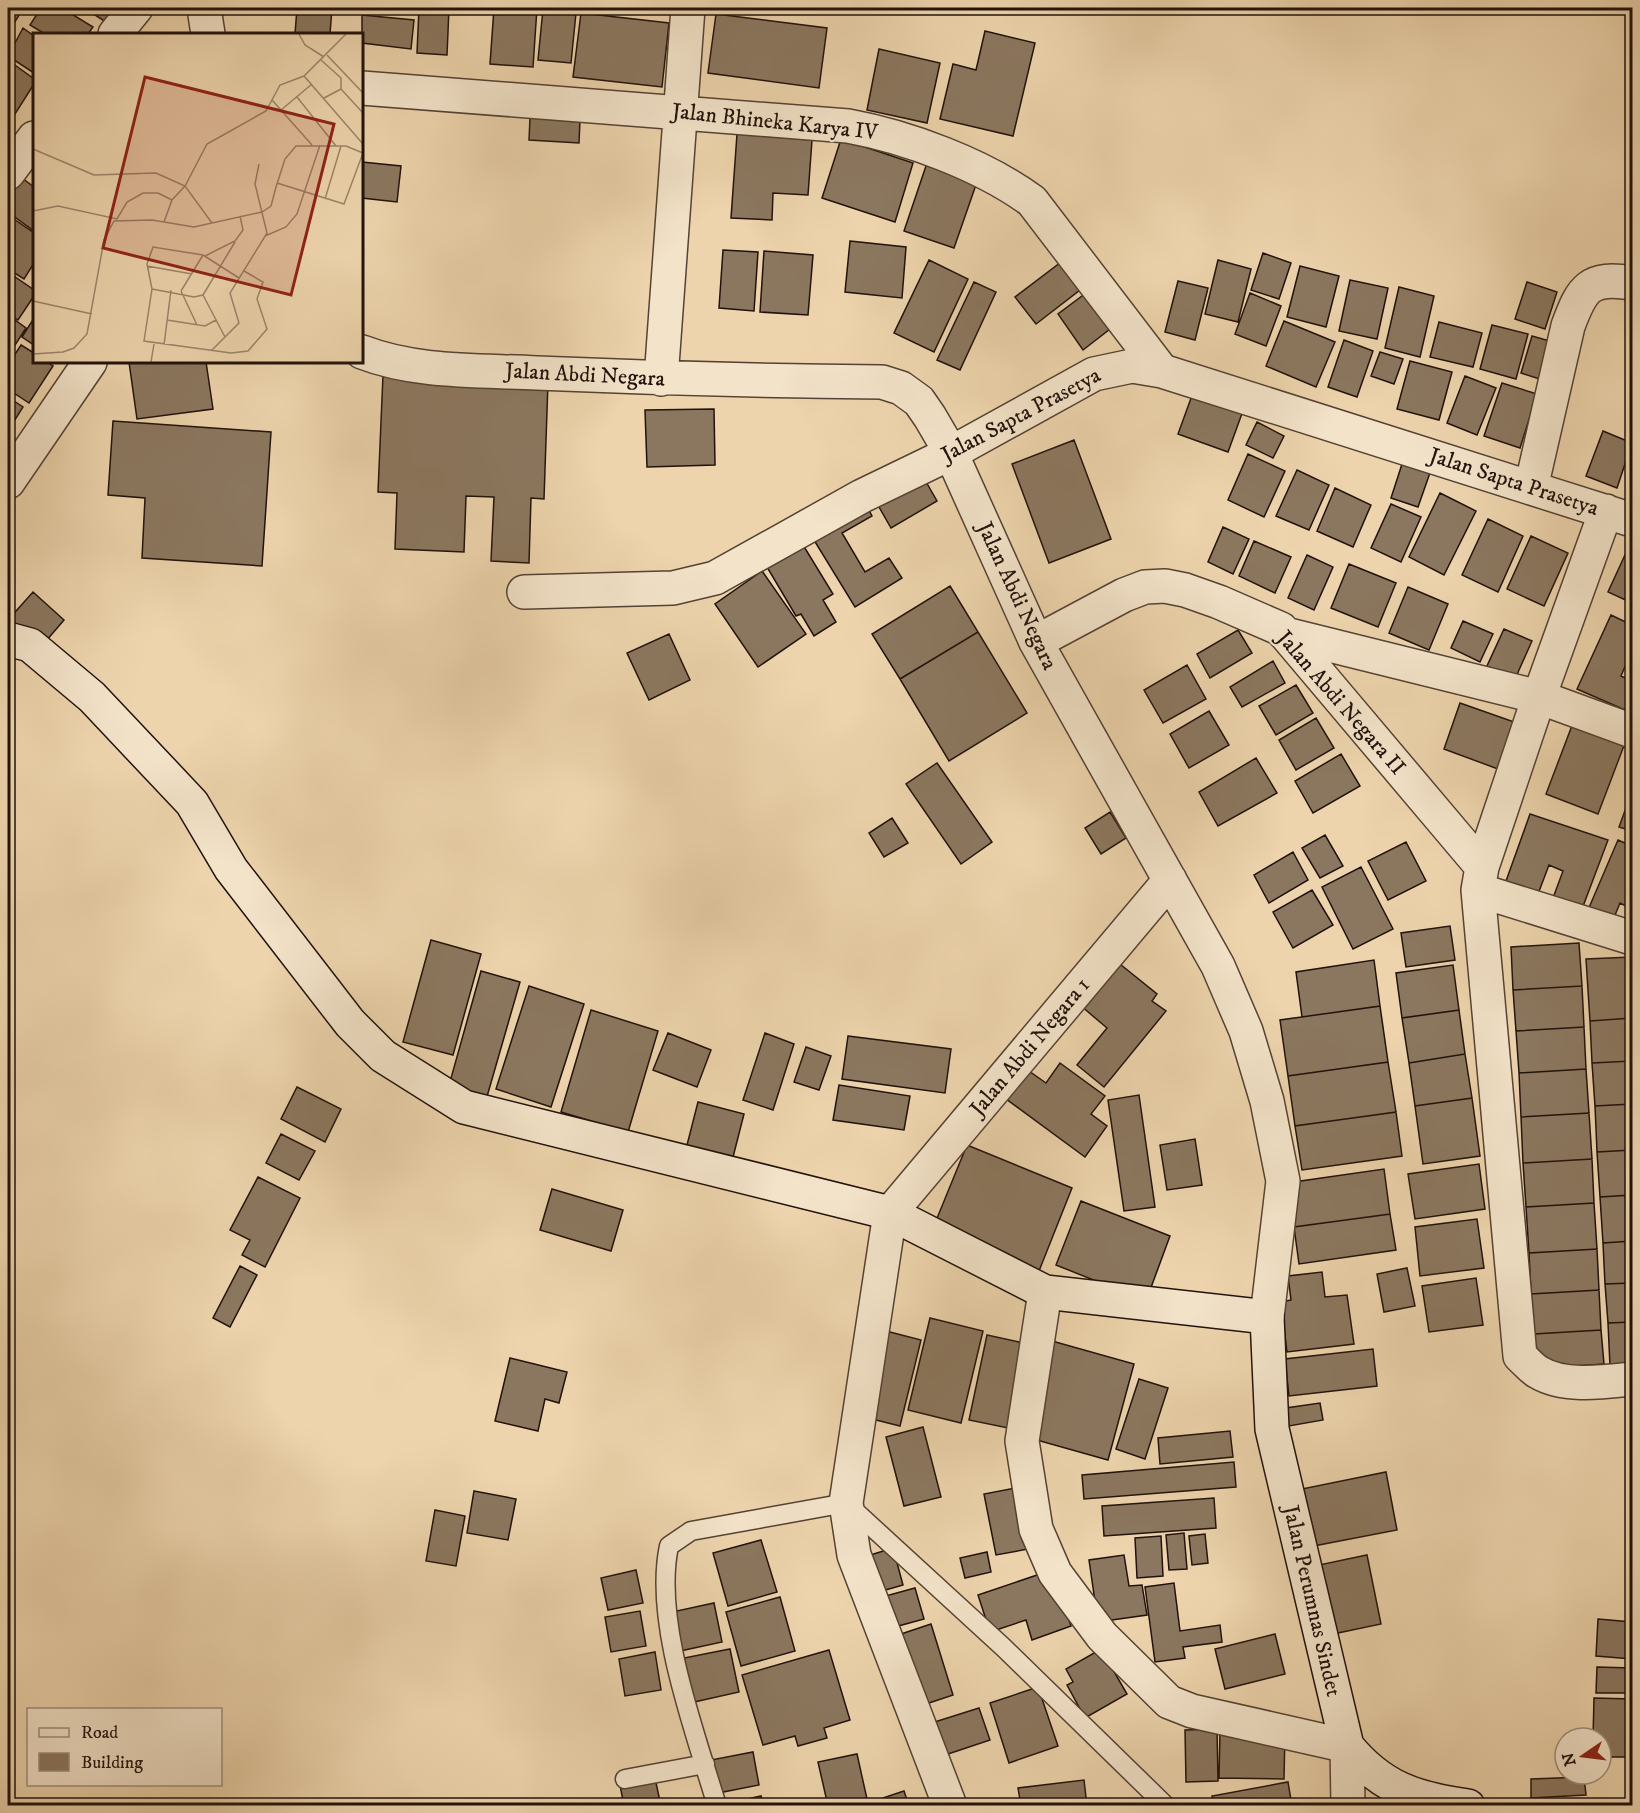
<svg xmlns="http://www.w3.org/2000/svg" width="1640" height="1813" viewBox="0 0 1640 1813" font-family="'IM FELL DW Pica',serif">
<rect width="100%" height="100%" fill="#edd4ac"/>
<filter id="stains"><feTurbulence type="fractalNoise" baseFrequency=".00333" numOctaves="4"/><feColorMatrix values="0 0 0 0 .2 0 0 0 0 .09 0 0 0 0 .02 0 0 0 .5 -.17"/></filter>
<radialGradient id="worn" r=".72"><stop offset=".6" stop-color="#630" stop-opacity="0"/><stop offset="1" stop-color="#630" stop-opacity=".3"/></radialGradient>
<path fill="#8b775f" stroke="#21120c" stroke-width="1.5" d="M 8,8 L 21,12 L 8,33 Z
M 41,8 L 62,8 L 93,27 L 88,34 L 45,34 L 30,25 Z
M 84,8 L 124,8 L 112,26 Z
M 297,8 L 332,8 L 330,34 L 295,34 Z
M 345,8 L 383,8 L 383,14 L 345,11 Z
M 419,8 L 449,8 L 447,55 L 417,53 Z
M 494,8 L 537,8 L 533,67 L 490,64 Z
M 543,9 L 576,13 L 571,63 L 538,60 Z
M 581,13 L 669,23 L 662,87 L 573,77 Z
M 716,14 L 827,28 L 819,88 L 708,73 Z
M 362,15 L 414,20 L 411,49 L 362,43 Z
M 23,28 L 34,36 L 34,73 L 8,56 Z
M 985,31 L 1035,43 L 1013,136 L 940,119 L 953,64 L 976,70 Z
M 879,49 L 940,63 L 927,123 L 867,110 Z
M 8,60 L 34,79 L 34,84 L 8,125 Z
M 530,118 L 580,120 L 579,143 L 529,140 Z
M 737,134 L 812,140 L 808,195 L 773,193 L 772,220 L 731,218 Z
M 841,139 L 913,163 L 895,222 L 822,198 Z
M 362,162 L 401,166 L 397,202 L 362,198 Z
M 927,163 L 978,179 L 954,248 L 904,231 Z
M 14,172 L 34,187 L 34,231 L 8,212 L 8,181 Z
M 8,215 L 34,233 L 34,263 L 24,279 L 8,269 Z
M 850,241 L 906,247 L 902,298 L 845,292 Z
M 723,250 L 758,252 L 754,311 L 719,308 Z
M 764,251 L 813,255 L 808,315 L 760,312 Z
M 1263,253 L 1291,263 L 1279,299 L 1251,290 Z
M 1069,256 L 1089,283 L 1036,324 L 1015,297 Z
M 929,260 L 968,279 L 934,352 L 894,333 Z
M 1218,260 L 1251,269 L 1238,322 L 1205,314 Z
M 1300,266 L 1339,276 L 1326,327 L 1287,317 Z
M 8,272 L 34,290 L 34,296 L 18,320 L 8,313 Z
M 1350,280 L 1388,288 L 1377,339 L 1339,331 Z
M 1178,281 L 1208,288 L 1195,340 L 1165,332 Z
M 974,282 L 996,292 L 960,370 L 937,360 Z
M 1527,282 L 1557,292 L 1545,329 L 1515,319 Z
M 1094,287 L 1119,322 L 1083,350 L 1058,314 Z
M 1399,287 L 1434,296 L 1420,357 L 1385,348 Z
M 1250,293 L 1281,306 L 1266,346 L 1235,334 Z
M 8,315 L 26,328 L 8,356 Z
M 34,318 L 34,345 L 22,337 Z
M 1284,321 L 1335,342 L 1316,387 L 1266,366 Z
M 1439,322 L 1482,333 L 1473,367 L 1430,357 Z
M 1492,325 L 1528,334 L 1516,379 L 1480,369 Z
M 1532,336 L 1560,344 L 1549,382 L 1521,373 Z
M 1344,340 L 1373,351 L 1357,397 L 1328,387 Z
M 21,345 L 34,353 L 34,362 L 47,362 L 53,366 L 29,403 L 8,389 L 8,365 Z
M 1380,352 L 1403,359 L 1394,384 L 1371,376 Z
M 1410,361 L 1452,372 L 1439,420 L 1397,409 Z
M 129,362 L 206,362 L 213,409 L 137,419 Z
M 383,375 L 548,382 L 544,499 L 531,498 L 529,563 L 491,561 L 494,497 L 466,496 L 464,552 L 395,549 L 397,493 L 378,492 Z
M 1465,376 L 1496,388 L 1477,435 L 1447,423 Z
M 1502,383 L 1537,394 L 1520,448 L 1484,436 Z
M 1194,390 L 1244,408 L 1228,452 L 1178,434 Z
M 8,397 L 23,407 L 8,431 Z
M 714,409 L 715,465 L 647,467 L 645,410 Z
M 113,421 L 271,432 L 262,566 L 142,558 L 145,498 L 108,495 Z
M 1257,422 L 1284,436 L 1273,458 L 1246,445 Z
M 1603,431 L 1632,443 L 1617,488 L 1586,476 Z
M 1074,440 L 1111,539 L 1049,563 L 1012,464 Z
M 1248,454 L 1285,471 L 1264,517 L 1228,500 Z
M 1403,461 L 1431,470 L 1418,507 L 1391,498 Z
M 1297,470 L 1329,485 L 1309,530 L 1276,516 Z
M 921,473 L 937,501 L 891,528 L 875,500 Z
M 1335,488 L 1371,505 L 1353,547 L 1317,531 Z
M 1440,493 L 1476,511 L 1444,575 L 1409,557 Z
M 863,499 L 872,516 L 842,533 L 865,572 L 889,558 L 902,578 L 855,607 L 809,532 Z
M 1391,504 L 1421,517 L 1401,562 L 1371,548 Z
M 1488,519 L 1523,536 L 1498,592 L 1462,575 Z
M 1223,527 L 1249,539 L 1233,574 L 1208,562 Z
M 1531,536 L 1568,553 L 1544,606 L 1507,589 Z
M 1254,541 L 1291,557 L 1275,593 L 1239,576 Z
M 1630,544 L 1632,545 L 1632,603 L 1608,592 Z
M 803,545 L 833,594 L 823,600 L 836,622 L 814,636 L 801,614 L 796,616 L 767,567 Z
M 1307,555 L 1333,567 L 1314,610 L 1288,598 Z
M 1349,564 L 1396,583 L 1378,627 L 1331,608 Z
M 762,571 L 806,634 L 758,667 L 715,604 Z
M 950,586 L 978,632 L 900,679 L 872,634 Z
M 1408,587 L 1448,604 L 1429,650 L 1389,633 Z
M 33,592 L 64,620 L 40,648 L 8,620 Z
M 1611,615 L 1632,625 L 1632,657 L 1630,655 L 1621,676 L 1632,681 L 1632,693 L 1625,710 L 1577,689 Z
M 1463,621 L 1493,634 L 1480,662 L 1451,648 Z
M 1504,629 L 1532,641 L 1515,679 L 1487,666 Z
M 1238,630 L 1252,653 L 1210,678 L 1197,654 Z
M 978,632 L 1027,713 L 949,761 L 900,679 Z
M 669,634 L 690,680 L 649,700 L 627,653 Z
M 1273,661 L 1285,683 L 1242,707 L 1230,687 Z
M 1187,665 L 1206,699 L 1163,723 L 1144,690 Z
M 1296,685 L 1313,713 L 1276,735 L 1259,706 Z
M 1460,703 L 1514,722 L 1498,769 L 1444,749 Z
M 1209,711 L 1229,745 L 1189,768 L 1170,734 Z
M 1316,718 L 1334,748 L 1296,770 L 1279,740 Z
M 1573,723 L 1625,743 L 1598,814 L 1546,794 Z
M 1341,754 L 1360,786 L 1313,813 L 1295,781 Z
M 1256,758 L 1277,793 L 1218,826 L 1199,792 Z
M 937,763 L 992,842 L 961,864 L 906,784 Z
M 1632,766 L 1632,787 L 1626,785 Z
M 1631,794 L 1632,795 L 1632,831 L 1619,827 Z
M 1110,812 L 1126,838 L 1101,854 L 1085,828 Z
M 1530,814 L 1608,840 L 1582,909 L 1553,898 L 1563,871 L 1549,865 L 1538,894 L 1506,881 Z
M 892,818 L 908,843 L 884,857 L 869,833 Z
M 1325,835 L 1343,866 L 1320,878 L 1302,848 Z
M 1618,840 L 1632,846 L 1632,909 L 1620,903 L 1613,920 L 1588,910 Z
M 1406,842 L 1426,881 L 1388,900 L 1368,861 Z
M 1293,852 L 1308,880 L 1269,903 L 1254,875 Z
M 1361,867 L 1393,929 L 1353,949 L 1322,887 Z
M 1312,890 L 1333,925 L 1293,948 L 1273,912 Z
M 1450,926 L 1455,960 L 1406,967 L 1401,933 Z
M 431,940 L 481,954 L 453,1055 L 403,1042 Z
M 1579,943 L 1582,986 L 1513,990 L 1511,947 Z
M 1110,956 L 1157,994 L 1152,1001 L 1166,1011 L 1104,1087 L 1077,1065 L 1107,1028 L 1074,1000 Z
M 1632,957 L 1632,1018 L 1590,1021 L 1586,959 Z
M 1374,960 L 1380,1006 L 1302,1017 L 1296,972 Z
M 1453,965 L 1459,1010 L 1402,1018 L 1396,973 Z
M 481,971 L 520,982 L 486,1100 L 448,1089 Z
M 529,986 L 584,1004 L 551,1107 L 496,1089 Z
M 1582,986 L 1584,1027 L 1516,1031 L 1513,990 Z
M 1380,1006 L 1388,1062 L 1288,1076 L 1280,1020 Z
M 591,1010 L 658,1031 L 628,1132 L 561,1112 Z
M 1459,1010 L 1465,1054 L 1409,1063 L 1402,1018 Z
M 1632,1018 L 1632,1061 L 1592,1063 L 1590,1021 Z
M 1584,1027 L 1586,1069 L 1519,1073 L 1516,1031 Z
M 668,1033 L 711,1050 L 697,1087 L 653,1070 Z
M 765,1033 L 794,1044 L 773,1110 L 743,1100 Z
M 848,1036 L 951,1049 L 945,1093 L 842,1079 Z
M 806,1047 L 831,1056 L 819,1090 L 794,1082 Z
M 1465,1054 L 1472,1098 L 1415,1106 L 1409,1063 Z
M 1632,1061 L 1632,1104 L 1595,1106 L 1592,1063 Z
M 1388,1062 L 1396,1112 L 1295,1126 L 1288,1076 Z
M 1060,1063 L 1105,1096 L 1091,1114 L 1107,1126 L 1085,1157 L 998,1093 L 1019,1064 L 1046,1083 Z
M 1586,1069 L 1589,1113 L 1521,1117 L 1519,1073 Z
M 839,1085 L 910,1096 L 904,1130 L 833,1120 Z
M 297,1087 L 341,1109 L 325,1142 L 281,1119 Z
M 1139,1095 L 1155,1207 L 1124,1211 L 1108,1100 Z
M 1472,1098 L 1480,1156 L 1423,1164 L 1415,1106 Z
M 698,1102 L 744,1114 L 732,1161 L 686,1149 Z
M 1632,1104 L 1632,1150 L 1597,1152 L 1595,1106 Z
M 1396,1112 L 1402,1156 L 1302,1170 L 1295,1126 Z
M 1589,1113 L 1592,1159 L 1523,1163 L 1521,1117 Z
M 281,1134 L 315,1151 L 299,1180 L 266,1163 Z
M 1195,1139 L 1202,1185 L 1167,1190 L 1160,1145 Z
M 967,1145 L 1072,1188 L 1039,1271 L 933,1228 Z
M 1632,1150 L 1632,1195 L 1600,1197 L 1597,1152 Z
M 1592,1159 L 1594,1203 L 1526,1207 L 1523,1163 Z
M 1479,1164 L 1485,1209 L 1415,1219 L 1408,1174 Z
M 1384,1169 L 1390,1214 L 1294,1227 L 1287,1183 Z
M 258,1177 L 300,1198 L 265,1267 L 242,1255 L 250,1240 L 230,1230 Z
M 552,1189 L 623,1210 L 611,1251 L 540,1230 Z
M 1632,1195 L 1632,1241 L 1603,1243 L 1600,1197 Z
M 1081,1201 L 1170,1236 L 1146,1301 L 1056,1265 Z
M 1594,1203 L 1597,1249 L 1529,1253 L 1526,1207 Z
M 1390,1214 L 1396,1250 L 1299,1264 L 1294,1227 Z
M 1477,1219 L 1484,1268 L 1420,1276 L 1415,1227 Z
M 1632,1241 L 1632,1283 L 1605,1284 L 1603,1243 Z
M 1597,1249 L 1599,1290 L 1531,1294 L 1529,1253 Z
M 240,1266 L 257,1275 L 230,1327 L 213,1318 Z
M 1407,1268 L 1415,1306 L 1384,1312 L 1377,1274 Z
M 1322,1272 L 1325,1297 L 1347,1295 L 1354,1344 L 1287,1352 L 1281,1302 L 1291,1300 L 1288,1276 Z
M 1476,1278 L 1483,1325 L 1429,1332 L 1422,1286 Z
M 1632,1283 L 1632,1322 L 1608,1323 L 1605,1284 Z
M 1599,1290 L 1601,1330 L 1534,1334 L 1531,1294 Z
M 930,1318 L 983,1331 L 961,1423 L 908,1410 Z
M 1632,1322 L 1632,1365 L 1610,1366 L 1608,1323 Z
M 1601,1330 L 1604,1364 L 1535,1369 L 1534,1334 Z
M 886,1331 L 921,1340 L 900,1426 L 864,1417 Z
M 987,1335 L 1037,1346 L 1018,1430 L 969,1420 Z
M 1052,1341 L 1134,1364 L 1108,1460 L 1026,1437 Z
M 1373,1349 L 1377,1386 L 1289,1396 L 1285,1359 Z
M 510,1358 L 567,1372 L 559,1403 L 545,1399 L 538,1431 L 495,1421 Z
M 1139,1379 L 1168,1388 L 1145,1459 L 1116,1449 Z
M 1320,1403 L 1323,1420 L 1289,1426 L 1286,1408 Z
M 923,1427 L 941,1497 L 904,1506 L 886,1437 Z
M 1230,1431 L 1233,1457 L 1160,1464 L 1158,1438 Z
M 1234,1462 L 1236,1487 L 1084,1499 L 1082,1475 Z
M 1386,1472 L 1397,1530 L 1303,1548 L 1292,1491 Z
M 1026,1486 L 1039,1547 L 996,1555 L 984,1494 Z
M 474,1491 L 516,1499 L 508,1540 L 467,1533 Z
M 1214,1498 L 1216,1528 L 1104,1536 L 1102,1506 Z
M 435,1510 L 465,1516 L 456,1566 L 426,1561 Z
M 1184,1533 L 1187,1569 L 1169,1570 L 1166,1535 Z
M 1205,1534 L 1208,1563 L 1192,1565 L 1189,1536 Z
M 1161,1536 L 1163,1576 L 1137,1578 L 1135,1538 Z
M 761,1540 L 777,1592 L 728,1606 L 713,1553 Z
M 893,1548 L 903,1585 L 875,1593 L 864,1557 Z
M 987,1552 L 991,1572 L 965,1578 L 960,1558 Z
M 1124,1555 L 1129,1586 L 1142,1585 L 1147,1615 L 1098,1622 L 1089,1560 Z
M 1367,1555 L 1381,1624 L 1333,1634 L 1319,1565 Z
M 1631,1566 L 1632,1567 L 1632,1607 L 1627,1607 Z
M 636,1570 L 643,1603 L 608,1610 L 601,1578 Z
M 1052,1570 L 1071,1626 L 1032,1640 L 1026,1620 L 990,1632 L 978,1595 Z
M 1174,1583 L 1180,1631 L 1220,1625 L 1222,1642 L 1183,1647 L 1185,1658 L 1155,1662 L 1145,1587 Z
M 915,1588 L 924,1619 L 891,1628 L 882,1597 Z
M 780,1597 L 795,1651 L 741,1666 L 726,1612 Z
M 714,1603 L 722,1642 L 680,1651 L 672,1612 Z
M 640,1611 L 646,1646 L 611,1652 L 605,1617 Z
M 1598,1619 L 1632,1622 L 1632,1659 L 1596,1656 Z
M 931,1624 L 953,1695 L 923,1705 L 901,1634 Z
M 1275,1634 L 1285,1674 L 1225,1689 L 1215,1649 Z
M 730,1649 L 739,1692 L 694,1702 L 684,1658 Z
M 1101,1649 L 1127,1694 L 1085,1718 L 1067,1685 L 1073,1682 L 1066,1669 Z
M 829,1650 L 850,1720 L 824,1728 L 827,1738 L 798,1746 L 795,1736 L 763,1745 L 742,1675 Z
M 655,1652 L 661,1690 L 625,1696 L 619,1659 Z
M 1597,1667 L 1632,1668 L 1632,1693 L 1596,1693 Z
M 1038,1687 L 1058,1746 L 1009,1763 L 990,1703 Z
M 1594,1698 L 1632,1699 L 1632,1757 L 1601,1757 L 1601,1738 L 1593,1738 Z
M 979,1708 L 990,1740 L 933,1759 L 922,1726 Z
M 1217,1729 L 1218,1781 L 1186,1782 L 1185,1730 Z
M 1220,1732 L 1285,1733 L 1284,1779 L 1219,1778 Z
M 753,1752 L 759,1785 L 718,1793 L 711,1760 Z
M 857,1754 L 867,1799 L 828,1806 L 818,1762 Z
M 1584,1777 L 1586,1795 L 1531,1798 L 1531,1779 Z
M 655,1778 L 661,1806 L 624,1806 L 620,1785 Z
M 1084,1780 L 1087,1806 L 1021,1806 L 1018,1788 Z
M 1288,1782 L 1292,1806 L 1214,1806 L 1212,1796 Z
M 904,1791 L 909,1806 L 879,1806 L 877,1800 Z
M 761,1796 L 764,1806 L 725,1806 L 725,1804 Z"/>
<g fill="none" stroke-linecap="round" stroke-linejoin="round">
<g stroke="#544234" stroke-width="21">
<path id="lane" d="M 625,1779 L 705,1764
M 717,1806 C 695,1731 653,1622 669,1546 L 691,1531 L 846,1503 L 1003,1647 L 1166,1806"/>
</g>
<g stroke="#544234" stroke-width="36">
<path id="street" d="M 204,8 L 208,34
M 115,34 L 136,8
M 362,88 L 848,126 C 908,137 983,165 1032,201 L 1162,371
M 8,173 L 34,138
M 362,352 C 416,373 479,370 537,373 C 652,378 766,381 882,382 L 901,388 L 919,401 L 930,417 L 951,453 L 1036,642 L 1218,966 L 1246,1031 L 1267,1101 L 1283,1181 L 1267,1317
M 661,379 L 688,8
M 8,482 L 90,362
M 1531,488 L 1568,326 C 1582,288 1589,276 1632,283
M 1606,511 L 1539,697 L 1482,867 L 1478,890 L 1520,1356 C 1526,1361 1531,1368 1538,1372 C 1564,1388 1604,1382 1632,1379
M 524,592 L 673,588 L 715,578 L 862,496 L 951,453 L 1094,374 L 1132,366 L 1162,371 L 1632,520
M 1285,634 L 1539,697 L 1632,731
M 1036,642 L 1124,595 L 1145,587 L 1165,586 L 1185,590 L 1219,602 L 1281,629 L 1482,867
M 1478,890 L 1632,938
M 1045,1292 L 1022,1441 L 1036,1529 L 1055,1573 L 1102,1636 L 1169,1702 L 1192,1711 L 1347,1746 L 1348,1806
M 950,1806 L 854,1555 L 846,1503 L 890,1213 L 1170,880"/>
</g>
<g stroke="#21120c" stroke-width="36">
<path id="secondary" d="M 8,639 L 30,645 L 92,697 L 192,803 L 231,869 L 350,1023 L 383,1056 L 464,1107 L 890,1213 L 1045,1292 L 1267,1317 L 1272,1429 L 1347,1746 C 1381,1788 1416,1799 1468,1806"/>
</g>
<use href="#lane" stroke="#f3e3c9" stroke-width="18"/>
<use href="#street" stroke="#f3e3c9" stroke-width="33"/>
<use href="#secondary" stroke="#f3e3c9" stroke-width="33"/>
</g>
<g text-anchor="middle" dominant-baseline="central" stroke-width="4.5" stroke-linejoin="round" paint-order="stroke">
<g font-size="22" fill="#21120c" stroke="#f3e3c9">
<text transform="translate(775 122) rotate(6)">Jalan Bhineka Karya IV</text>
<text transform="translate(585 375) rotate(3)">Jalan Abdi Negara</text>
<text transform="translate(1021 415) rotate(-28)">Jalan Sapta Prasetya</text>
<text transform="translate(1514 482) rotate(18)">Jalan Sapta Prasetya</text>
<text transform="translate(1017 596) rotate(65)">Jalan Abdi Negara</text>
<text transform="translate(1341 703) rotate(49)">Jalan Abdi Negara II</text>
<text transform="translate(1030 1047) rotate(-50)">Jalan Abdi Negara 1</text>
<text transform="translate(1312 1601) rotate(77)">Jalan Perumnas Sindet</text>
</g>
</g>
<g transform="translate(33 33)">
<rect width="330" height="330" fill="#edd4ac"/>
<path fill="none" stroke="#9b866c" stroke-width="1.5" d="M 266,1 L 272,12 L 291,24M 294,22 L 330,60M 288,27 L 308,45 L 308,56 L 330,80M 271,43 L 330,111M 264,64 L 303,113M 291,65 L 308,56M 239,67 L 279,112M 248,77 L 279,51M 0,116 L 61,142 L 123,140 L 152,153 L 179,190M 292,166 L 308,113M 0,178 L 25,173 L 84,186 L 94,169 L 110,160 L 125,160 L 139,167M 131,189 L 139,167 L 152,153 L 174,111 L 233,78 L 247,52 L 271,43 L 313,1M 232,203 L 253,194 L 264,181 L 287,112M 172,223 L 202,208 L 210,197 L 207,183M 114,233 L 159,241M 206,245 L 170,222 L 120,214 L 114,231 L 119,256 L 111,308 L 198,320 L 215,318 L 234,296 L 224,266 L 230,249 L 211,238M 119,256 L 161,264 L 170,262 L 202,209M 148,258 L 170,222M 148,258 L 164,292M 170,262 L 192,304M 0,268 L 59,281M 134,287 L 172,293 L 183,287M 131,312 L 138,257M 179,317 L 206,290 L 197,260 L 234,200 L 222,151 L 226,131M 0,321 L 30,319 L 41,315 L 54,301 L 71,207 L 81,188 L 119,187 L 161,194 L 229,179 L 238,173 L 243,154 L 252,126 L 263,113 L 313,113 L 330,120 L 311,171 L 244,150M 118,329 L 121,311"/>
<path fill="#8f2418" fill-opacity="0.15" stroke="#8f2418" stroke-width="3" d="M 112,44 L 301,91 L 258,262 L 70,215 Z"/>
<rect width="330" height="330" fill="none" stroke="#21120c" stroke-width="3"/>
</g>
<rect width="1640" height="1813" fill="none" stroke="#edd4ac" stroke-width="30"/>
<rect x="9" y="9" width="1622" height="1795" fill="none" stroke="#21120c" stroke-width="3"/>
<rect x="15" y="15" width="1610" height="1783" fill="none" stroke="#21120c" stroke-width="1.5"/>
<rect x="27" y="1708" width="195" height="78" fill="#f3e3c9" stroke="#9f8f7d" stroke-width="1.5"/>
<rect x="39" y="1728" width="30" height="9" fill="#f3e3c9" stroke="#9f8f7d" stroke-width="1.5"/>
<text x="81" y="1738" font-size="18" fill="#21120c">Road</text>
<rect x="39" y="1753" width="30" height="18" fill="#8b775f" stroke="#9f8f7d" stroke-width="1.5"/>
<text x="81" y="1768" font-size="18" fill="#21120c">Building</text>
<g transform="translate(1583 1756) rotate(256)"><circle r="28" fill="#f3e3c9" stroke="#9f8f7d" stroke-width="1.5"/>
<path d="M0-4.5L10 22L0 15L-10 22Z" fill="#8f2418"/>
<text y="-9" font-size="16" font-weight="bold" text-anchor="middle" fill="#21120c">N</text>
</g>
<rect width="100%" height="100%" filter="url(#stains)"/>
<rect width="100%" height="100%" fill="url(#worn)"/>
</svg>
